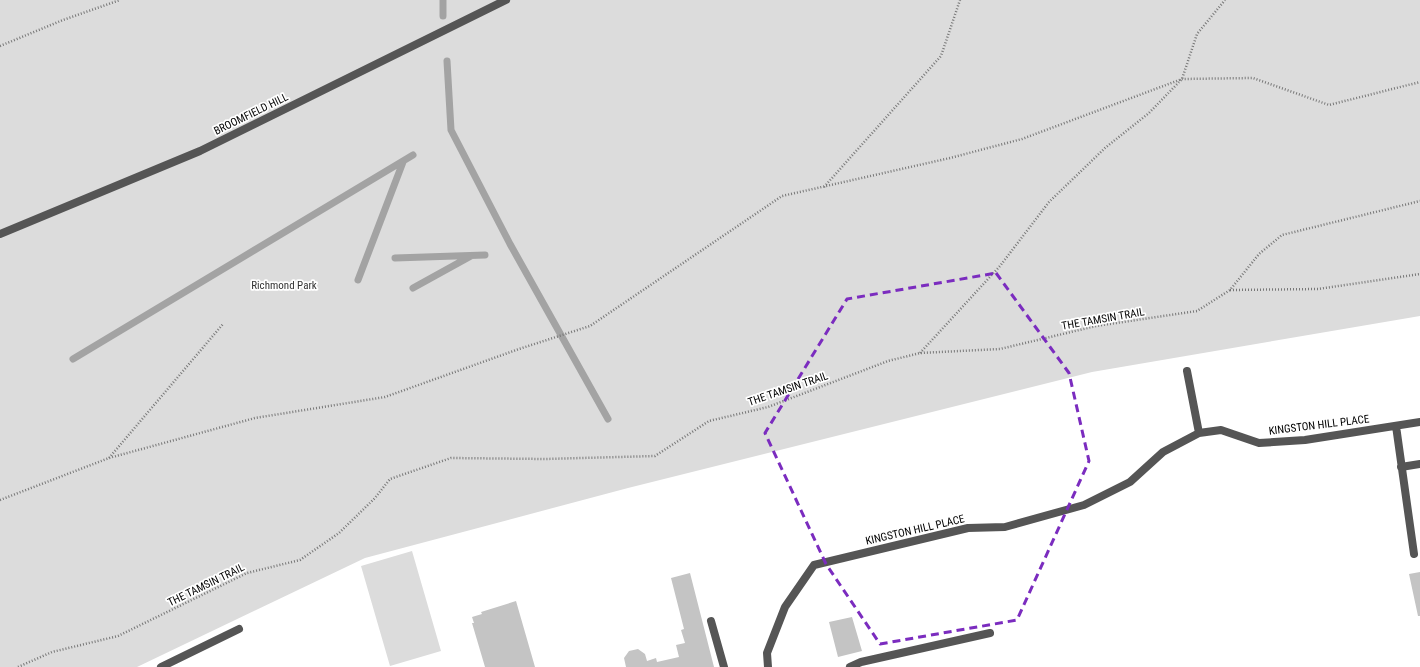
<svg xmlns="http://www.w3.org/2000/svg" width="1420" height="667" viewBox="0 0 1420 667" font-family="'Roboto Condensed',sans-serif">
<rect width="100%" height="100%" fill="#fff"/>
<path fill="#dcdcdc" d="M 0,0 L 1420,0 L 1420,316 L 1092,372 L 628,488 L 365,558 L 137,667 L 0,667 Z
M 412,551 L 441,651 L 390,666 L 361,566 Z"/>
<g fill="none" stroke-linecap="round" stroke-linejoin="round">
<path stroke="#a3a3a3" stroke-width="7" d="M 443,16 L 443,0
M 447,61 L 451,130 L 510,244 L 608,419
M 395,258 L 485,255
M 358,280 L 403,162
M 413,288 L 471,256
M 73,359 L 413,155"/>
</g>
<path fill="#c4c4c4" d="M 1420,572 L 1420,616 L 1418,616 L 1409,574 Z
M 690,573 L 714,667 L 626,667 L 624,658 L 629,651 L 638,649 L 645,654 L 647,661 L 656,658 L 657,662 L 679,657 L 676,645 L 685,643 L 681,630 L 684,629 L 671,578 Z
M 516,601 L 535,667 L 485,667 L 472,623 L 474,623 L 472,617 L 482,614 L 481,612 Z
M 852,617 L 862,651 L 838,657 L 829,622 Z"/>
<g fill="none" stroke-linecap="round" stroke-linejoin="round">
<path stroke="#777" stroke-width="2.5" stroke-dasharray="1 2" stroke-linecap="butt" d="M 0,46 L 63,20 L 120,0
M 824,187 L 941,56 L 960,0
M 1230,290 L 1318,289 L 1420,274
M 920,353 L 1000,266 L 1049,202 L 1105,148 L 1149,113 L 1182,79 L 1197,34 L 1225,0
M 109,458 L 223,324
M 0,500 L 109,458 L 255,418 L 385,397 L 519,349 L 590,326 L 782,196 L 950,158 L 1022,139 L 1182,79 L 1253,78 L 1329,105 L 1420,82
M 18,667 L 52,652 L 118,636 L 247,573 L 300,560 L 339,533 L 375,498 L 390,479 L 451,458 L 545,459 L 655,456 L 709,421 L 768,407 L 888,361 L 920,353 L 1000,349 L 1096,326 L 1197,311 L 1230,290 L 1259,254 L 1282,235 L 1420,201"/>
<path stroke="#555" stroke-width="8" d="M 1187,371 L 1199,433
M 1396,426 L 1414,554
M 1401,467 L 1420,464
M 711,621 L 724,667
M 161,667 L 239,629
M 768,667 L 767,653 L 785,607 L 814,565 L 968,528 L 1005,527 L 1084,505 L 1130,482 L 1163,452 L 1199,433 L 1221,430 L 1259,443 L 1305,440 L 1420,422
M 850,667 L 861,662 L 990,633"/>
<path stroke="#555" stroke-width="8" d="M 0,234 L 200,151 L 506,0"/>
</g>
<path fill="none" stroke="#7b2cbf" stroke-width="3" stroke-dasharray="8 5" stroke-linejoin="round" d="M 996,273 L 1069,373 L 1089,461 L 1017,620 L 880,644 L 826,564 L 765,433 L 847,299 Z"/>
<g text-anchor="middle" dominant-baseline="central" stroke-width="3.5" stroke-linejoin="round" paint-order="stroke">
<g font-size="11" fill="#000" stroke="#fff">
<text transform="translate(251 114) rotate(-26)">BROOMFIELD HILL</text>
<text transform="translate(1103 319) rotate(-10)">THE TAMSIN TRAIL</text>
<text transform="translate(788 389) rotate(-19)">THE TAMSIN TRAIL</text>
<text transform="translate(1319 425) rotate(-7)">KINGSTON HILL PLACE</text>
<text transform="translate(915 530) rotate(-13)">KINGSTON HILL PLACE</text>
<text transform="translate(206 585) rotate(-26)">THE TAMSIN TRAIL</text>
</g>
<g font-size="11" fill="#333" stroke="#fff">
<text x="284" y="285">Richmond Park</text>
</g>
</g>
</svg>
